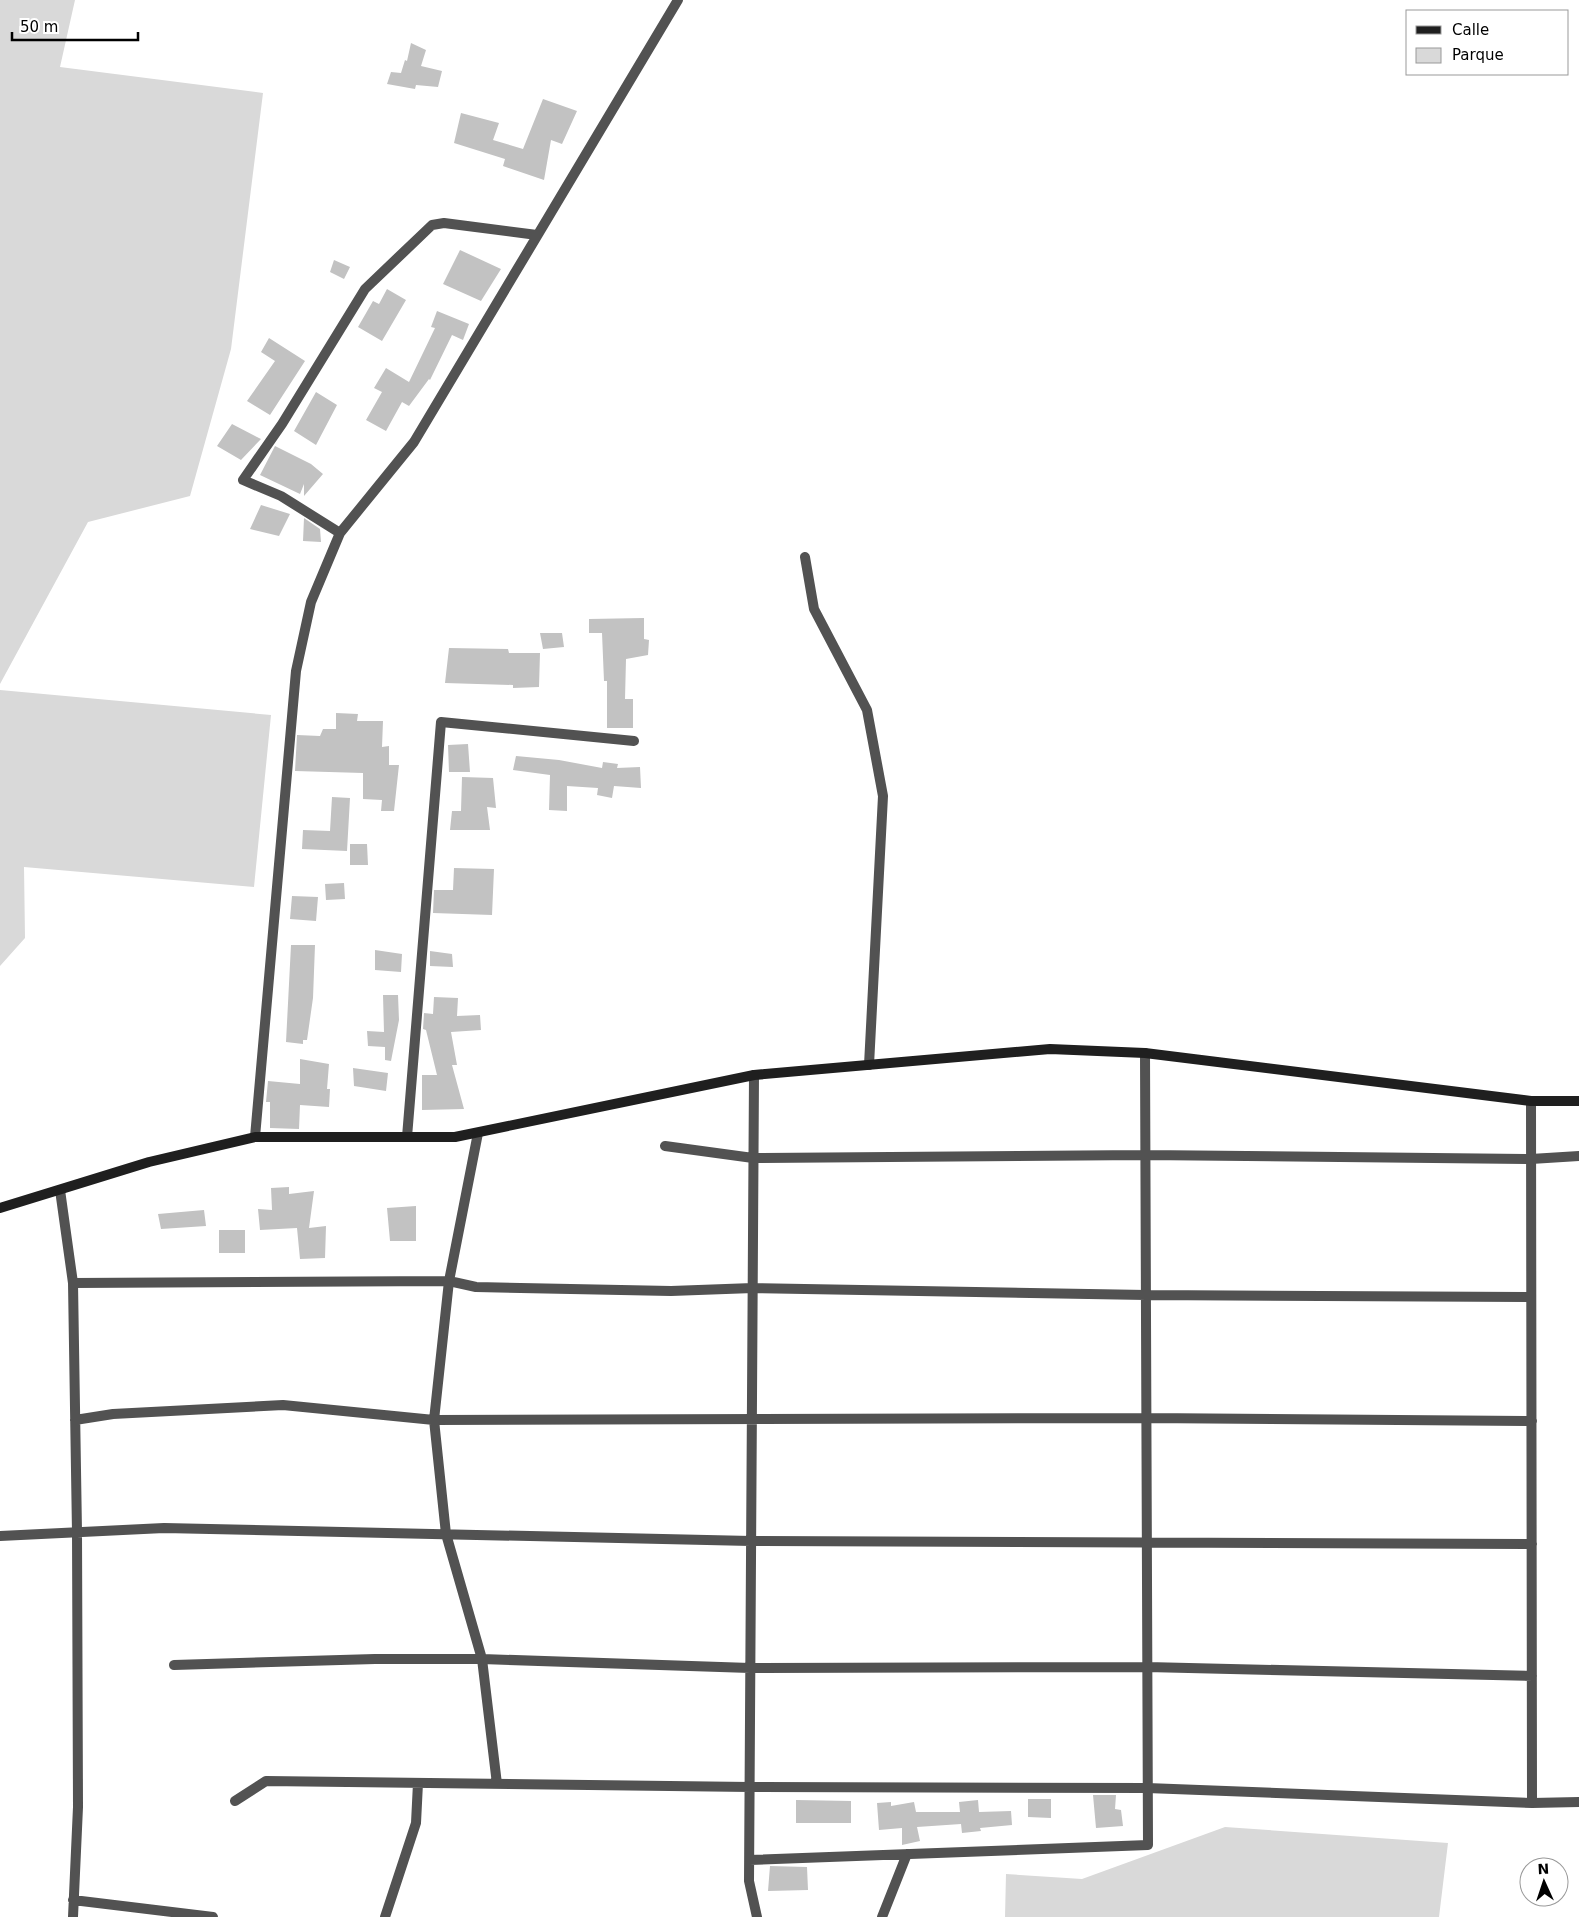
<svg xmlns="http://www.w3.org/2000/svg" width="1579" height="1917" viewBox="0 0 1579 1917" font-family="'DejaVu Sans',sans-serif">
<rect width="100%" height="100%" fill="#fff"/>
<path fill="#d9d9d9" d="M 0,0 L 75,0 L 60,67 L 263,93 L 231,349 L 190,496 L 88,522 L 0,684 Z
M 0,690 L 271,715 L 254,887 L 24,867 L 25,938 L 0,966 Z
M 1225,1827 L 1448,1843 L 1439,1917 L 1005,1917 L 1006,1874 L 1082,1879 Z"/>
<path fill="#c2c2c2" d="M 411,43 L 426,50 L 421,66 L 442,71 L 438,87 L 416,85 L 415,89 L 387,84 L 391,72 L 401,73 L 405,60 L 407,61 Z
M 543,99 L 577,111 L 562,144 L 551,140 L 544,180 L 503,166 L 505,159 L 454,143 L 461,113 L 499,123 L 493,140 L 523,149 Z
M 460,250 L 501,269 L 481,301 L 443,284 Z
M 334,260 L 350,267 L 344,279 L 330,272 Z
M 387,289 L 406,300 L 382,341 L 358,327 L 373,301 L 379,304 Z
M 437,311 L 469,324 L 463,340 L 452,335 L 430,380 L 429,379 L 409,406 L 402,402 L 386,431 L 366,420 L 382,392 L 374,388 L 386,368 L 409,382 L 435,328 L 431,327 Z
M 269,338 L 305,361 L 270,415 L 247,401 L 275,361 L 261,352 Z
M 316,392 L 337,405 L 316,445 L 294,431 Z
M 232,424 L 261,439 L 241,460 L 217,446 Z
M 275,446 L 311,464 L 323,474 L 304,496 L 304,484 L 300,494 L 260,475 Z
M 261,505 L 290,514 L 279,536 L 250,529 Z
M 304,518 L 320,529 L 321,542 L 303,541 Z
M 644,618 L 644,639 L 649,640 L 648,655 L 626,659 L 625,699 L 633,699 L 633,728 L 607,728 L 607,681 L 604,681 L 602,633 L 589,633 L 589,619 Z
M 540,633 L 562,633 L 564,647 L 543,649 Z
M 449,648 L 508,649 L 509,653 L 540,653 L 539,687 L 513,688 L 513,685 L 445,683 Z
M 336,713 L 358,714 L 357,721 L 383,721 L 382,747 L 389,746 L 389,765 L 399,765 L 394,811 L 381,811 L 382,800 L 363,799 L 363,773 L 295,771 L 297,735 L 320,736 L 323,729 L 336,729 Z
M 468,744 L 470,772 L 449,772 L 448,745 Z
M 516,756 L 559,760 L 602,768 L 603,762 L 618,764 L 617,768 L 640,767 L 641,788 L 614,786 L 612,798 L 597,795 L 598,788 L 567,786 L 567,811 L 549,810 L 550,775 L 513,770 Z
M 462,777 L 493,778 L 496,808 L 487,807 L 490,830 L 450,830 L 452,811 L 461,811 Z
M 332,797 L 350,798 L 347,851 L 302,849 L 303,830 L 330,831 Z
M 350,844 L 367,844 L 368,865 L 350,865 Z
M 454,868 L 494,869 L 492,915 L 433,913 L 434,890 L 453,890 Z
M 344,883 L 345,899 L 326,900 L 325,884 Z
M 292,896 L 318,897 L 316,921 L 290,919 Z
M 291,945 L 315,945 L 313,998 L 307,1040 L 303,1040 L 303,1044 L 286,1042 Z
M 375,950 L 402,954 L 401,972 L 375,970 Z
M 430,951 L 452,954 L 453,967 L 430,966 Z
M 383,995 L 398,995 L 399,1020 L 391,1061 L 385,1060 L 385,1047 L 368,1046 L 367,1031 L 384,1032 Z
M 434,997 L 458,998 L 457,1016 L 480,1015 L 481,1030 L 451,1032 L 457,1065 L 452,1065 L 464,1109 L 422,1110 L 422,1075 L 437,1075 L 426,1030 L 423,1029 L 424,1013 L 433,1014 Z
M 300,1059 L 329,1064 L 327,1089 L 330,1089 L 329,1107 L 300,1105 L 299,1129 L 270,1128 L 270,1102 L 266,1102 L 268,1081 L 300,1084 Z
M 353,1068 L 388,1073 L 386,1091 L 354,1086 Z
M 289,1187 L 289,1194 L 314,1191 L 309,1228 L 326,1226 L 325,1258 L 300,1259 L 297,1228 L 260,1230 L 258,1209 L 272,1210 L 271,1188 Z
M 416,1206 L 416,1241 L 390,1241 L 387,1208 Z
M 204,1210 L 206,1226 L 161,1229 L 158,1214 Z
M 219,1230 L 245,1230 L 245,1253 L 219,1253 Z
M 1093,1795 L 1116,1795 L 1115,1809 L 1121,1810 L 1123,1826 L 1096,1828 Z
M 1028,1799 L 1051,1799 L 1051,1818 L 1028,1817 Z
M 796,1800 L 851,1801 L 851,1823 L 796,1823 Z
M 978,1800 L 979,1812 L 1011,1811 L 1012,1825 L 980,1828 L 981,1831 L 962,1833 L 961,1824 L 917,1827 L 920,1841 L 902,1845 L 902,1828 L 879,1830 L 877,1803 L 891,1802 L 891,1806 L 914,1802 L 916,1812 L 960,1812 L 959,1802 Z
M 770,1866 L 807,1867 L 808,1890 L 768,1891 Z"/>
<g fill="none" stroke-linecap="round" stroke-linejoin="round">
<path stroke="#525252" stroke-width="10" d="M 340,533 L 281,496 L 243,480 L 282,424 L 365,289 L 432,225 L 444,223 L 537,235
M 805,557 L 814,609 L 867,710 L 883,796 L 869,1065
M 754,1075 L 749,1881 L 757,1917
M 1531,1101 L 1532,1803
M 478,1133 L 449,1281 L 434,1420 L 446,1534 L 482,1659 L 497,1784
M 255,1137 L 296,671 L 311,602 L 340,533 L 414,442 L 678,0
M 407,1137 L 441,722 L 634,741
M 665,1146 L 753,1158 L 1145,1155 L 1531,1159 L 1579,1156
M 60,1190 L 73,1283 L 77,1532 L 78,1807 L 73,1917
M 73,1283 L 449,1281 L 476,1287 L 671,1291 L 753,1288 L 1146,1295 L 1531,1297
M 75,1420 L 113,1414 L 283,1405 L 434,1420 L 1146,1418 L 1532,1421
M 0,1536 L 164,1528 L 751,1541 L 1532,1544
M 174,1665 L 375,1659 L 482,1659 L 750,1668 L 1147,1667 L 1532,1676
M 235,1801 L 266,1781 L 750,1787 L 1147,1788 L 1532,1803 L 1579,1802
M 750,1860 L 1148,1845 L 1145,1053
M 73,1900 L 213,1917
M 385,1917 L 416,1823 L 418,1783
M 882,1917 L 907,1854"/>
<path stroke="#1f1f1f" stroke-width="10" d="M 0,1208 L 149,1162 L 255,1137 L 455,1137 L 754,1075 L 1050,1049 L 1145,1053 L 1531,1101 L 1579,1101"/>
</g>
<rect x="1406" y="10" width="162" height="65" fill="#ffffff" stroke="#999999"/>
<rect x="1416" y="26" width="25" height="8" fill="#1f1f1f" stroke="#999999"/>
<text x="1452" y="35" font-size="15" fill="#000000">Calle</text>
<rect x="1416" y="48" width="25" height="15" fill="#d9d9d9" stroke="#999999"/>
<text x="1452" y="60" font-size="15" fill="#000000">Parque</text>
<g transform="translate(1544 1882) rotate(357)"><circle r="24" fill="#ffffff" stroke="#999999"/>
<path d="M0-4L9 19L0 12L-9 19Z" fill="#000000"/>
<text y="-8" font-size="14" font-weight="bold" text-anchor="middle" fill="#000000">N</text>
</g>
<path d="M12 32v8h126v-8" fill="none" stroke="#000000" stroke-width="2.5"/>
<text x="20" y="32" font-size="15" fill="#000000" stroke="#ffffff" stroke-width="4" paint-order="stroke">50 m</text>
</svg>
